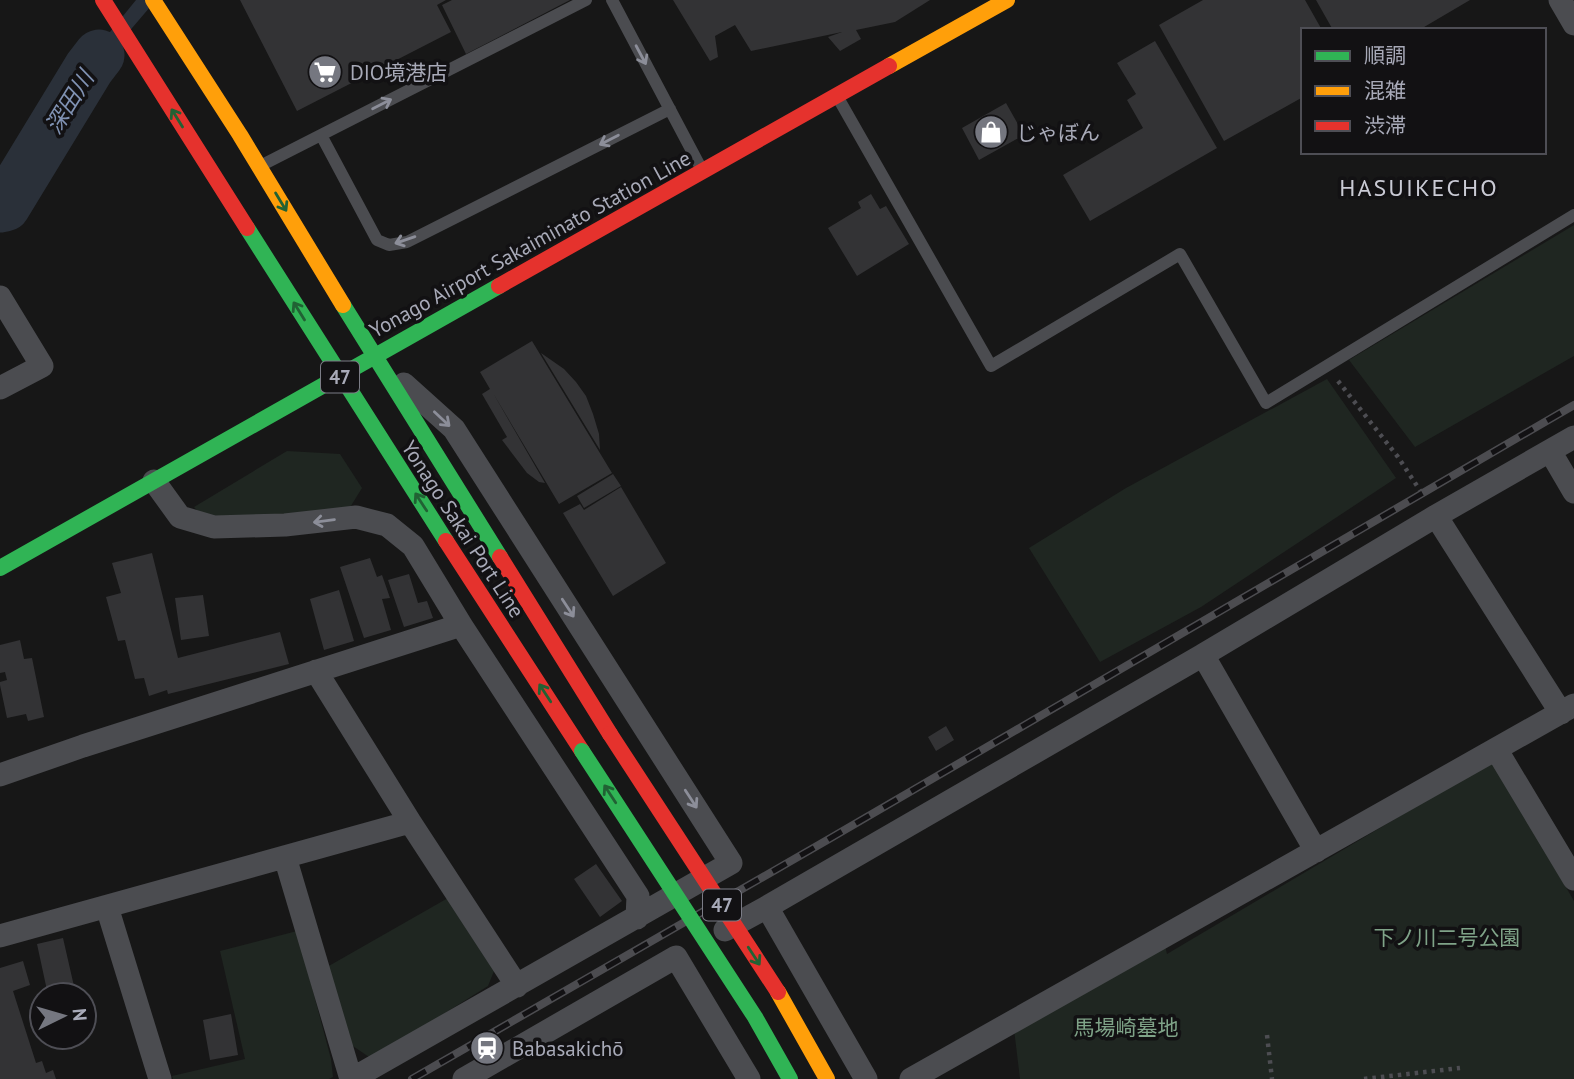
<svg xmlns="http://www.w3.org/2000/svg" width="1574" height="1079" viewBox="0 0 1574 1079" font-family="'PT Sans','Noto Sans JP',sans-serif">
<rect width="100%" height="100%" fill="#171717"/>
<path fill="#1f2621" d="M 1574,225 L 1574,356 L 1415,447 L 1349,360 Z
M 1327,379 L 1396,478 L 1201,607 L 1100,662 L 1029,548 L 1126,488 Z
M 287,451 L 340,454 L 362,488 L 349,509 L 289,517 L 203,517 L 194,507 Z
M 1493,761 L 1574,901 L 1574,1079 L 1020,1079 L 1014,1029 L 1165,946 L 1167,954 Z
M 448,898 L 496,966 L 488,986 L 372,1059 L 347,1042 L 327,967 Z
M 297,931 L 331,1059 L 333,1077 L 329,1079 L 173,1079 L 172,1076 L 245,1059 L 220,951 Z"/>
<path fill="#2a3039" d="M 136,0 L 156,0 L 103,62 L 36,184 C 26,198 18,208 0,213 L 0,201 L 17,192 L 33,167 L 97,48 Z"/>
<g fill="none" stroke-linecap="round" stroke-linejoin="round">
<path stroke="#2a3039" stroke-width="51" d="M 0,207 L 5,206 L 89,68 L 99,55"/>
</g>
<path fill="#333335" d="M 240,0 L 446,0 L 437,5 L 451,32 L 297,111 Z
M 452,0 L 570,0 L 466,54 L 442,5 Z
M 673,0 L 930,0 L 895,22 L 856,30 L 861,39 L 840,51 L 828,37 L 842,32 L 751,51 L 735,25 L 715,36 L 718,57 L 710,61 Z
M 1203,0 L 1305,0 L 1322,30 L 1303,30 L 1303,97 L 1224,141 L 1159,25 Z
M 1316,0 L 1470,0 L 1419,30 L 1333,30 Z
M 1155,41 L 1217,148 L 1090,221 L 1063,175 L 1143,128 L 1127,100 L 1136,94 L 1117,63 Z
M 1006,103 L 1024,135 L 979,160 L 962,128 Z
M 871,194 L 880,209 L 886,206 L 909,244 L 857,276 L 828,228 L 861,208 L 858,202 Z
M 532,341 L 612,473 L 559,504 L 493,393 L 545,483 L 539,482 L 527,473 L 502,440 L 507,437 L 482,394 L 490,389 L 480,372 Z
M 541,353 L 564,369 L 576,382 L 586,396 L 593,414 L 599,434 L 600,450 Z
M 613,474 L 621,486 L 584,508 L 577,496 Z
M 621,487 L 666,563 L 613,596 L 563,513 L 580,504 L 584,510 Z
M 152,553 L 178,658 L 280,632 L 289,664 L 168,694 L 167,690 L 149,696 L 144,678 L 135,679 L 125,640 L 118,641 L 106,597 L 121,593 L 112,563 Z
M 370,558 L 377,577 L 382,575 L 390,598 L 382,599 L 391,630 L 364,638 L 340,567 Z
M 409,574 L 418,603 L 427,601 L 433,618 L 404,627 L 388,580 Z
M 339,590 L 354,641 L 324,650 L 310,599 Z
M 203,595 L 209,636 L 181,640 L 175,598 Z
M 20,640 L 24,659 L 32,658 L 44,717 L 28,721 L 26,714 L 7,718 L 0,685 L 0,682 L 7,680 L 5,672 L 0,673 L 0,645 Z
M 946,726 L 954,740 L 936,751 L 928,737 Z
M 596,864 L 622,901 L 600,917 L 574,879 Z
M 63,938 L 76,995 L 48,995 L 37,944 Z
M 23,961 L 30,985 L 13,991 L 36,1063 L 42,1061 L 46,1073 L 53,1070 L 56,1079 L 0,1079 L 0,968 Z
M 231,1014 L 238,1055 L 210,1060 L 203,1020 Z"/>
<g fill="none" stroke-linecap="round" stroke-linejoin="round">
<path stroke="#4d4d52" stroke-width="4.5" stroke-dasharray="3.5 5" stroke-linecap="butt" d="M 1338,381 L 1398,457 L 1423,495
M 1267,1035 L 1272,1079
M 1364,1079 L 1460,1068"/>
<path stroke="#4b4c50" stroke-width="12" d="M 612,0 L 702,170
M 837,96 L 991,366 L 1180,254 L 1266,403 L 1574,215
M 321,135 L 377,240 L 389,245 L 407,242 L 670,109
M 262,165 L 586,0"/>
<path stroke="#4b4c50" stroke-width="23" d="M 1560,0 L 1574,24
M 0,297 L 42,366 L 0,388
M 1550,451 L 1574,492
M 154,481 L 180,517 L 214,527 L 285,525 L 356,517 L 387,525 L 413,546 L 461,625 L 638,896 L 637,918
M 1436,516 L 1574,437
M 1203,655 L 1436,516 L 1561,713
M 316,671 L 410,822 L 517,986
M 1496,749 L 1574,879
M 0,775 L 83,746 L 461,625
M 285,857 L 351,1079
M 107,907 L 160,1079
M 767,907 L 1203,655 L 1316,851
M 725,930 L 767,907 L 866,1079
M 0,936 L 410,822
M 352,1079 L 731,863 L 454,429 L 404,384
M 464,1079 L 676,957 L 749,1079
M 911,1079 L 1574,705"/>
<path stroke="#30b455" stroke-width="16" d="M 247,228 L 446,541
M 343,305 L 500,557
M 0,568 L 499,286"/>
<path stroke="#ff9f0a" stroke-width="16" d="M 153,0 L 240,135 L 343,305
M 889,66 L 1007,0"/>
<path stroke="#e5322d" stroke-width="16" d="M 103,0 L 247,228
M 499,286 L 889,66
M 446,541 L 582,751
M 500,557 L 610,734"/>
<g stroke="#4c4c50" stroke-width="8">
<path id="rail" d="M 412,1079 L 829,839 L 1574,405"/>
</g>
<use href="#rail" stroke="#121113" stroke-width="5" stroke-dasharray="16" stroke-linecap="butt"/>
<path stroke="#30b455" stroke-width="16" d="M 582,751 L 755,1017 L 790,1079"/>
<path stroke="#ff9f0a" stroke-width="16" d="M 778,992 L 827,1079"/>
<path stroke="#e5322d" stroke-width="16" d="M 610,734 L 778,992"/>
</g>
<defs><path id="oneway-shaft" d="M-6 0H5M1.5-3L5.5 0L1.5 3" fill="none" stroke-width="1.6" stroke-linecap="round" stroke-linejoin="round" transform="scale(1.75)"/></defs>
<g stroke="#8c8e99">
<use href="#oneway-shaft" transform="translate(641 55) rotate(62)"/>
<use href="#oneway-shaft" transform="translate(382 104) rotate(-27)"/>
<use href="#oneway-shaft" transform="translate(609 140) rotate(153)"/>
<use href="#oneway-shaft" transform="translate(405 240) rotate(161)"/>
<use href="#oneway-shaft" transform="translate(442 419) rotate(43)"/>
<use href="#oneway-shaft" transform="translate(324 521) rotate(173)"/>
<use href="#oneway-shaft" transform="translate(568 608) rotate(57)"/>
<use href="#oneway-shaft" transform="translate(691 799) rotate(57)"/>
</g>
<g stroke="#216234">
<use href="#oneway-shaft" transform="translate(177 118) rotate(-122)"/>
<use href="#oneway-shaft" transform="translate(281 202) rotate(59)"/>
<use href="#oneway-shaft" transform="translate(299 311) rotate(-122)"/>
<use href="#oneway-shaft" transform="translate(421 502) rotate(-123)"/>
<use href="#oneway-shaft" transform="translate(545 693) rotate(-123)"/>
<use href="#oneway-shaft" transform="translate(610 794) rotate(-123)"/>
<use href="#oneway-shaft" transform="translate(754 956) rotate(57)"/>
</g>
<defs>
<g id="supermarket-disc" transform="scale(1.75)"><circle r="9.5" fill="#757780" stroke="#121113"/><path d="M-6-5.5h2.5l.6 2H6L4.5 2H-2.5L-4.4-4H-6ZM-1.5 3.2a1.3 1.3 0 1 0 .1 0ZM3 3.2a1.3 1.3 0 1 0 .1 0Z" fill="#fff"/></g>
<g id="shop-disc" transform="scale(1.75)"><circle r="9.5" fill="#757780" stroke="#121113"/><path d="M-5-2.5h2.3a2.7 3.5 0 0 1 5.4 0H5L5.5 6h-11ZM-1.5-2.5h3a1.5 2.3 0 0 0-3 0Z" fill="#fff"/></g>
<g id="station-disc" transform="scale(1.75)"><circle r="9.5" fill="#757780" stroke="#121113"/><path d="M-3-6H3Q5-6 5-4V2Q5 4 3 4L4.5 6H3L1.5 4h-3L-3 6H-4.5L-3 4Q-5 4-5 2V-4Q-5-6-3-6ZM-3.5-4v3h7v-3ZM-3.5 1v1.5H-2V1ZM2 1v1.5H3.5V1Z" fill="#fff"/></g>
</defs>
<g fill-rule="evenodd">
<use href="#supermarket-disc" x="325" y="72"/>
<use href="#shop-disc" x="991" y="132"/>
<use href="#station-disc" x="487" y="1048"/>
</g>
<g text-anchor="middle" dominant-baseline="central" stroke-width="7" stroke-linejoin="round" paint-order="stroke">
<g fill="#121113" stroke="#7b7c86" stroke-width="2">
<rect x="321" y="361.5" width="38" height="31" rx="5"/>
<rect x="703" y="889.5" width="38" height="31" rx="5"/>
</g>
<g font-size="19" font-weight="bold" fill="#a8aab8">
<text x="340" y="377">47</text>
<text x="722" y="905">47</text>
</g>
<g font-size="21" fill="#a8aab8" stroke="#121113" text-anchor="start">
<text x="350" y="72">DIO境港店</text>
<text x="1016" y="132">じゃぼん</text>
<text x="512" y="1048">Babasakichō</text>
</g>
<g font-size="21" fill="#a8aab8" stroke="#121113">
<text transform="translate(530 244) rotate(-29)">Yonago Airport Sakaiminato Station Line</text>
<text transform="translate(463 529) rotate(57)">Yonago Sakai Port Line</text>
</g>
<g font-size="21" fill="#7fa388" stroke="#121113">
<text x="1447" y="937">下ノ川二号公園</text>
<text x="1126" y="1027">馬場崎墓地</text>
</g>
<g font-size="23" font-style="italic" fill="#8092b3" stroke="#121113">
<text transform="translate(69 102) rotate(-58)">深田川</text>
</g>
<g font-size="24" letter-spacing="2" fill="#c9cad4" stroke="#121113">
<text x="1419" y="187">HASUIKECHO</text>
</g>
</g>
<rect x="1301" y="28" width="245" height="126" fill="#121113" stroke="#4e4e55" stroke-width="2"/>
<rect x="1315" y="51" width="35" height="10" fill="#30b455" stroke="#4e4e55" stroke-width="2"/>
<text x="1364" y="63" font-size="21" fill="#a8aab8">順調</text>
<rect x="1315" y="86" width="35" height="10" fill="#ff9f0a" stroke="#4e4e55" stroke-width="2"/>
<text x="1364" y="98" font-size="21" fill="#a8aab8">混雑</text>
<rect x="1315" y="121" width="35" height="10" fill="#e5322d" stroke="#4e4e55" stroke-width="2"/>
<text x="1364" y="133" font-size="21" fill="#a8aab8">渋滞</text>
<g transform="translate(63 1016) rotate(85)"><circle r="33" fill="#121113" stroke="#4e4e55" stroke-width="2"/>
<path d="M0-5L12 26L0 18L-12 26Z" fill="#757780"/>
<text y="-10" font-size="19" font-weight="bold" text-anchor="middle" fill="#a8aab8">N</text>
</g>
</svg>
